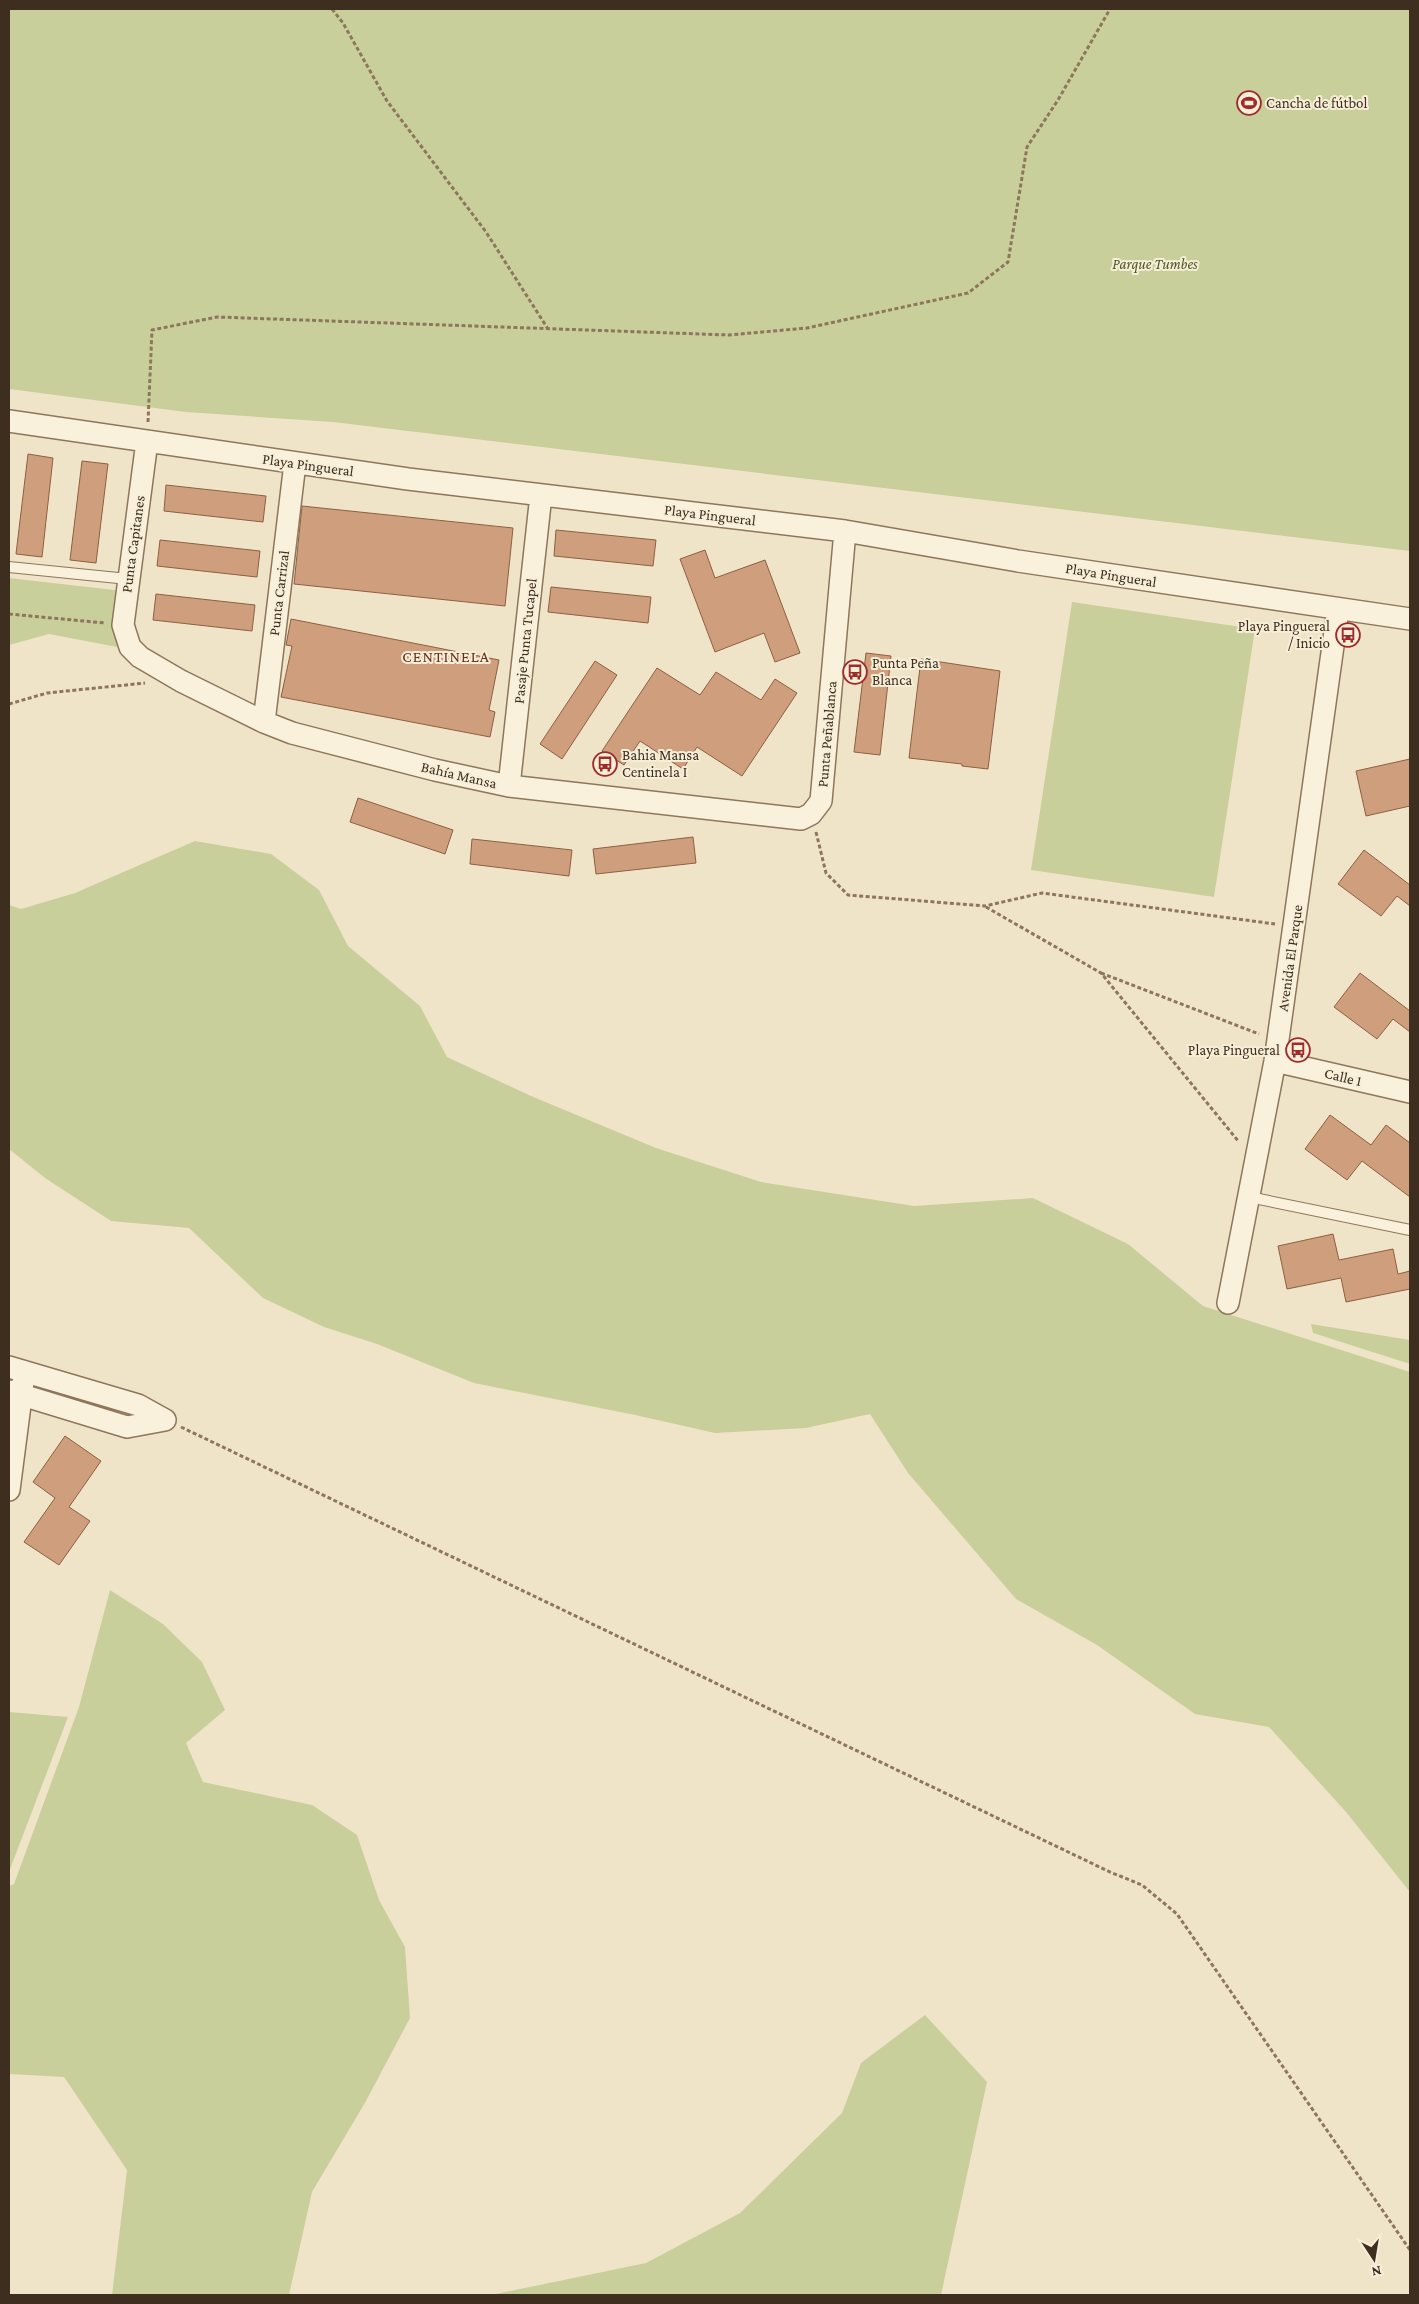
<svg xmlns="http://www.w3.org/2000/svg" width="1419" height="2304" viewBox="0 0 1419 2304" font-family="'Crimson Pro',serif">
<rect width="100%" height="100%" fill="#f0e4c8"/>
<path fill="#c9cf9b" d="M 9,9 L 1410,9 L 1410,551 L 333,422 L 186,412 L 9,389 Z
M 9,578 L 123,591 L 117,647 L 49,634 L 9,645 Z
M 1072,602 L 1255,629 L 1214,897 L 1031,870 Z
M 195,841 L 271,854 L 319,890 L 348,946 L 420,1006 L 447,1057 L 531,1096 L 656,1148 L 761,1182 L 914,1206 L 1033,1198 L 1128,1244 L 1203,1306 L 1410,1372 L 1410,1892 L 1346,1812 L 1269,1727 L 1195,1714 L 1097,1645 L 1016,1599 L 908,1473 L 870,1414 L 806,1428 L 715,1433 L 635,1415 L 474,1383 L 377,1344 L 324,1327 L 263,1298 L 189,1228 L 111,1221 L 45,1178 L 9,1149 L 9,905 L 21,909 L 75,893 Z
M 1311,1324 L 1410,1340 L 1410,1364 L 1313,1333 Z
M 110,1590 L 163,1624 L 202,1662 L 225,1710 L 186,1743 L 203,1782 L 312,1805 L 357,1835 L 379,1900 L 405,1947 L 410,2018 L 366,2101 L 312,2192 L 289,2295 L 112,2295 L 127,2170 L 64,2077 L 9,2074 L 9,1886 L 14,1884 L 79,1707 Z
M 9,1712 L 68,1717 L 9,1872 Z
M 925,2015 L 987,2082 L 941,2295 L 491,2295 L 646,2263 L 740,2213 L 842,2113 L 861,2063 Z"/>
<path fill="#cf9f7d" stroke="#8d5f41" d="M 28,454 L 53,458 L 42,557 L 16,554 Z
M 82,461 L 108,464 L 96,563 L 70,560 Z
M 166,485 L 266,496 L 263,522 L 164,511 Z
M 302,506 L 513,528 L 505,606 L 294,584 Z
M 556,530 L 656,540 L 653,566 L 554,556 Z
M 160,540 L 260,551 L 257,577 L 157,566 Z
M 705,550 L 715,578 L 765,560 L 800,653 L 775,662 L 764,633 L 715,652 L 680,559 Z
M 551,587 L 651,597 L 648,623 L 548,612 Z
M 156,594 L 255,605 L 252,631 L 153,620 Z
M 291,619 L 499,660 L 489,710 L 495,712 L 490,737 L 281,697 L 292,646 L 286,645 Z
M 866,653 L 891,656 L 880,755 L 854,752 Z
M 921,659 L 1000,671 L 988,769 L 962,766 L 962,764 L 909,758 Z
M 595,661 L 617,675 L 562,759 L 540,744 Z
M 657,668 L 700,695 L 716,672 L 761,700 L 775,679 L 797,693 L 742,776 L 697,747 L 683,769 L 640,741 L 624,765 L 602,751 Z
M 1410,759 L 1410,806 L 1366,816 L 1356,771 Z
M 358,798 L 453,830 L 445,854 L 350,822 Z
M 693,837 L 696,863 L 596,874 L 593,849 Z
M 472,839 L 572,850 L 569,876 L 470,864 Z
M 1364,850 L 1410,885 L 1410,906 L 1397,896 L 1381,916 L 1338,884 Z
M 1360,973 L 1410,1011 L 1410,1032 L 1393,1019 L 1377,1039 L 1334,1007 Z
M 1330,1115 L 1371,1145 L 1386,1125 L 1410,1143 L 1410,1197 L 1362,1161 L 1347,1180 L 1305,1149 Z
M 1333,1234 L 1339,1260 L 1393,1249 L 1398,1274 L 1410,1271 L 1410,1289 L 1346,1302 L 1341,1278 L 1287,1289 L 1278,1246 Z
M 65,1436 L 101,1461 L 69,1507 L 90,1521 L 59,1565 L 24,1542 L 55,1498 L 33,1482 Z"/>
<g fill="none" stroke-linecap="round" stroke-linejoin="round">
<g stroke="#8d765c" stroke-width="12">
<path id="service" d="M 9,567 L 128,579
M 1249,1197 L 1410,1230"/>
</g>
<g stroke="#8d765c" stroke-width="24">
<path id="minor" d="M 9,421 L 408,479 L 845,531 L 1018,561 L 1410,619
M 147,441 L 123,625 L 130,647 L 140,657 L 181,681 L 264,722 L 292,733 L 435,770 L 509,786 L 801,819 L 811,814 L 821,801 L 845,531
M 264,722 L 295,463
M 509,786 L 541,495
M 1275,1061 L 1410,1092
M 1228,1303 L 1275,1061 L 1338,610
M 9,1367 L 138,1405 L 165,1420
M 9,1391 L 127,1427 L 165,1420
M 9,1490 L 23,1382"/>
</g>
<path stroke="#8d765c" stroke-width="3" stroke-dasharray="4 2.5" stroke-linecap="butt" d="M 332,9 L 343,23 L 387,101 L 486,232 L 548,329
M 148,422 L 152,330 L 217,317 L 729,335 L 807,328 L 968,293 L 1008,262 L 1027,147 L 1058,100 L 1110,9
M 9,614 L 105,623
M 9,704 L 47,693 L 145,683
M 816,832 L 826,873 L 848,895 L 985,906 L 1042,893 L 1275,924
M 986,907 L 1101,973 L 1239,1142
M 1101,973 L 1259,1034
M 181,1427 L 1110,1872 L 1142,1885 L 1177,1914 L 1410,2250"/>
<use href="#service" stroke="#faf1dc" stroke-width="10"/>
<use href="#minor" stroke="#faf1dc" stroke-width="21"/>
</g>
<defs>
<g id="stadium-ring" transform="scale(1.25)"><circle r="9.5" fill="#f7eed8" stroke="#9e2a2b" stroke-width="1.5"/><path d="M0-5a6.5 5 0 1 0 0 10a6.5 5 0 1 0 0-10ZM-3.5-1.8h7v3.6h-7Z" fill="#9e2a2b"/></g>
<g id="bus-ring" transform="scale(1.25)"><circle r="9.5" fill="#f7eed8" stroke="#9e2a2b" stroke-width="1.5"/><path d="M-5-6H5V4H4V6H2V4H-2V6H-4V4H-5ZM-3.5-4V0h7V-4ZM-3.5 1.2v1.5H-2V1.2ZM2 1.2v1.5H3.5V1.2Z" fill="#9e2a2b"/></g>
</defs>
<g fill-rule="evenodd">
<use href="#stadium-ring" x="1249" y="103"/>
<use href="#bus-ring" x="1348" y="635"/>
<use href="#bus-ring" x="855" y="672"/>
<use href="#bus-ring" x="605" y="764"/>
<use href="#bus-ring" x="1298" y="1050"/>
</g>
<g text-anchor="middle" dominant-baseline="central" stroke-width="4" stroke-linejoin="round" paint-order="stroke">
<g font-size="15" fill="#3d2e20" stroke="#f7eed8" text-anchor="start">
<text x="1266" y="103">Cancha de fútbol</text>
<text x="1330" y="626" text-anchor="end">Playa Pingueral<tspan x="1330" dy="17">/ Inicio</tspan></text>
<text x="872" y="663">Punta Peña<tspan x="872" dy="17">Blanca</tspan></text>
<text x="622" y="755">Bahia Mansa<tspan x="622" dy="17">Centinela I</tspan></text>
<text x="1280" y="1050" text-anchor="end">Playa Pingueral</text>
</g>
<g font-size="15" font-style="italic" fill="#4d5a26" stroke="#f7eed8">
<text x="1155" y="264">Parque Tumbes</text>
</g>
<g font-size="15" fill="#3d2e20" stroke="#f7eed8">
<text transform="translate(308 465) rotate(8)">Playa Pingueral</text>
<text transform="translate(710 515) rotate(7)">Playa Pingueral</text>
<text transform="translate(133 544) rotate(-82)">Punta Capitanes</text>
<text transform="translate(1111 575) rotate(9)">Playa Pingueral</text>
<text transform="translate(279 593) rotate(-83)">Punta Carrizal</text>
<text transform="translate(525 641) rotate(-84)">Pasaje Punta Tucapel</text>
<text transform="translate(827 734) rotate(-85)">Punta Peñablanca</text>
<text transform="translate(459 775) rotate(13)">Bahía Mansa</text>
<text transform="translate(1290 958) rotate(-82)">Avenida El Parque</text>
<text transform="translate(1343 1077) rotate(13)">Calle 1</text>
</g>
<g font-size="16" letter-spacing="1" fill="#6b2e1e" stroke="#f7eed8">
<text x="446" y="656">CENTINELA</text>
</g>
</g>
<rect width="1419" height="2304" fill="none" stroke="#3d2e20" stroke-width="20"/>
<g transform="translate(1374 2259) rotate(168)" stroke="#f7eed8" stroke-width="4" paint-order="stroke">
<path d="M0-4L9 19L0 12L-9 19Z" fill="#3d2e20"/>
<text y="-8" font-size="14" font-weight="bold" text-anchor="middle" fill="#3d2e20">N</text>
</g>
</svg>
